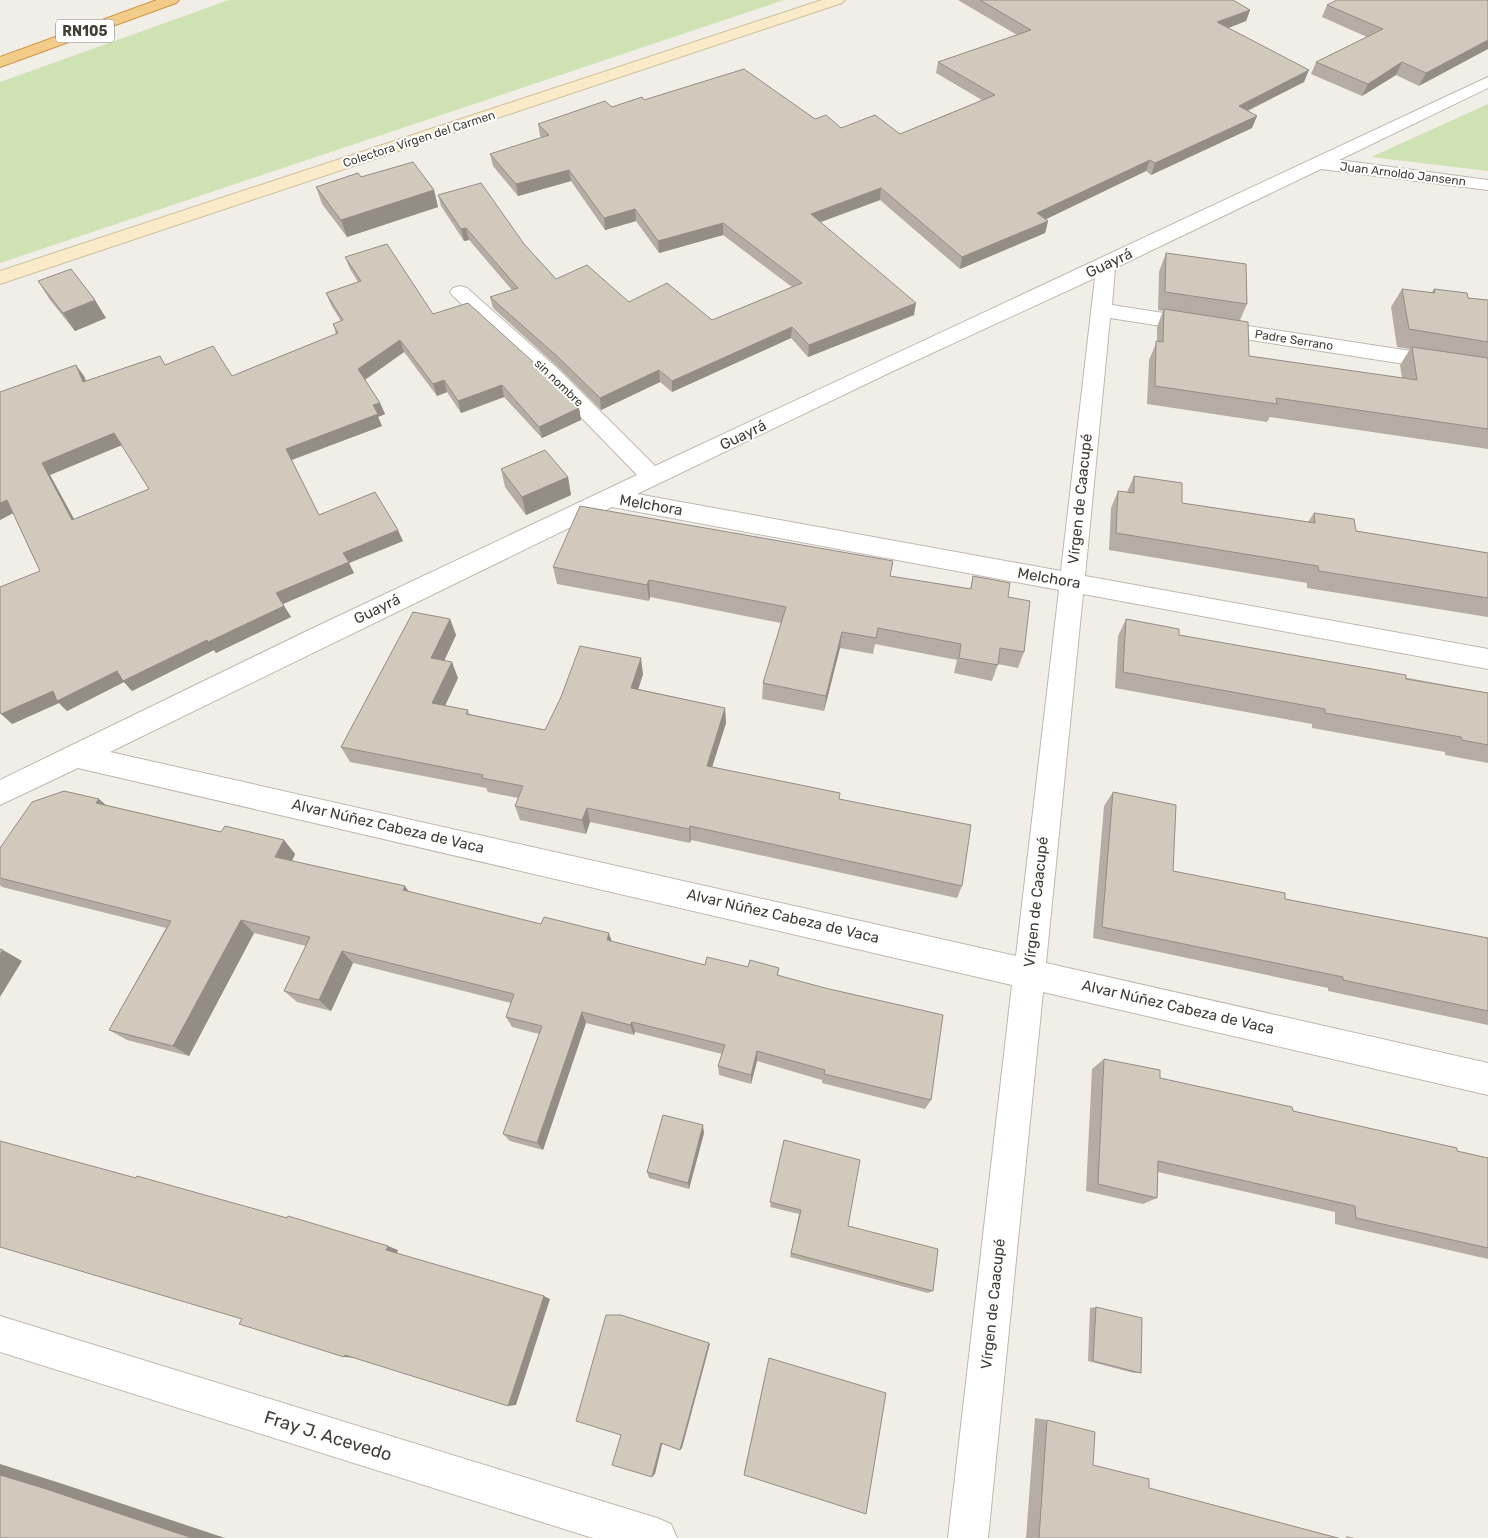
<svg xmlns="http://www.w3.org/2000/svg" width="1488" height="1538" viewBox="0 0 1488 1538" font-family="Rubik,sans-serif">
<rect width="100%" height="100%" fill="#f1eee7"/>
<path fill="#cfe2b3" d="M 229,0 L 784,0 L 0,263 L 0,82 Z
M 1488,104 L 1488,171 L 1371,157 Z"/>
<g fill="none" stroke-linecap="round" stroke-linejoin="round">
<g stroke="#bfb8ad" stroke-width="2">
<path id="minor" d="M 1488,77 L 1488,88 L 1339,160 L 1488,180 L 1488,190 L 1321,169 L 1115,268 L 1112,305 L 1488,363 L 1488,377 L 1110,318 L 1085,576 L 1488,649 L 1488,669 L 1083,594 L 1046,963 L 1488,1063 L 1488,1095 L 1043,992 L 988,1538 L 948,1538 L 1012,985 L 78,768 L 0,805 L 0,780 L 309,630 L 637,475 L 545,380 L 453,296 L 450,292 L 453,288 L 460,286 L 467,288 L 559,370 L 655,466 ZM 1095,278 L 1061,571 L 637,494 L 891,372 ZM 612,507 L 1059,590 L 1016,956 L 110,752 Z
M 0,1316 L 657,1518 L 671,1524 L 677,1538 L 593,1538 L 0,1352 Z"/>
</g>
<g stroke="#cdbd9a" stroke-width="2">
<path id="secondary" d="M 822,0 L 845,0 L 842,3 L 0,284 L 0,271 Z"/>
</g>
<g stroke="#cd9545" stroke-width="2">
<path id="trunk" d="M 157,0 L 179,0 L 176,3 L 0,67 L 0,57 Z"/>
</g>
<use href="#minor" fill="#fff" fill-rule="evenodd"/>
<use href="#secondary" fill="#f9ebc9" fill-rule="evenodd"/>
<use href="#trunk" fill="#f2cc88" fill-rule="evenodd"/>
</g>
<path fill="#b5ada3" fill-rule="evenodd" d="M 958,0 L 1233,0 L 1250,10 L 1246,21 L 1228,28 L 1304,82 L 1248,111 L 1257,116 L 1252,128 L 1151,175 L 1146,171 L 1046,219 L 1048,221 L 1045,233 L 960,269 L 880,200 L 820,222 L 914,315 L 808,357 L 791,338 L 672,392 L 660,382 L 601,410 L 560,369 L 493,308 L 490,297 L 512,290 L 469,240 L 464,241 L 441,206 L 438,195 L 524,244 L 556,279 L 629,302 L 712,320 L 792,287 L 723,235 L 659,253 L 636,221 L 605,230 L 571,181 L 518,196 L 493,166 L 490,154 L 542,138 L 540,136 L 538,124 L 644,100 L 815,119 L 841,128 L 900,134 L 982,100 L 936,73 L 938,62 L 1017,35 Z
M 1488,0 L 1419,86 L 1396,75 L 1362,96 L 1311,74 L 1316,62 L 1367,37 L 1322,17 L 1327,5 Z
M 361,177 L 434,190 L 438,207 L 347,237 L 322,204 L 316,187 Z
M 1166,253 L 1247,304 L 1240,320 L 1249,356 L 1402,378 L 1400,365 L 1410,349 L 1397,347 L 1391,307 L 1402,289 L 1431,293 L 1434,289 L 1468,298 L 1488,300 L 1488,449 L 1270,417 L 1267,422 L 1147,404 L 1149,360 L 1157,341 L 1157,327 L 1163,311 L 1158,310 L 1159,272 Z
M 345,257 L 579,408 L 581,420 L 542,438 L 504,397 L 461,413 L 447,392 L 437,396 L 404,352 L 365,380 L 380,403 L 385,414 L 378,417 L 382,426 L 292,460 L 319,515 L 403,541 L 349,563 L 354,573 L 283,604 L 291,617 L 216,653 L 214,650 L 132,691 L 124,682 L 67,711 L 59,703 L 12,724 L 40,571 L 13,513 L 0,520 L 84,376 L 86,381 L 160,356 L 165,365 L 232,376 L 336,334 L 333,324 L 341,321 L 331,305 L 326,293 L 358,282 L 350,269 ZM 122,445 L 149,489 L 74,519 L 50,475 Z
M 38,281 L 106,318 L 75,331 L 50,300 Z
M 501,469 L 568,477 L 571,495 L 526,515 L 505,487 Z
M 1134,476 L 1182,503 L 1308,522 L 1314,513 L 1356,531 L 1488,553 L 1488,617 L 1307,588 L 1307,583 L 1109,550 L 1111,508 L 1118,491 L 1127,492 Z
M 553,567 L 890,576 L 970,589 L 973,576 L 1008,597 L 1024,652 L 1018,668 L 998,664 L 992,681 L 954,673 L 957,660 L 875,644 L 873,654 L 840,648 L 824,711 L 762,699 L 763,683 L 781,623 L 650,597 L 649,601 L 557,584 Z
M 450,619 L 456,635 L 444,661 L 458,678 L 445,706 L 468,710 L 469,714 L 545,730 L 643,674 L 638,689 L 725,708 L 726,723 L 712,767 L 839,799 L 962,886 L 957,898 L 691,840 L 690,843 L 590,822 L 586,834 L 520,820 L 515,806 L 518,798 L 488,792 L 486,788 L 350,762 L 341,747 Z
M 1126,619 L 1179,635 L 1488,693 L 1488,763 L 1445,755 L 1445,752 L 1312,728 L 1312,724 L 1115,688 L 1118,636 Z
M 1113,792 L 1173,871 L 1285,899 L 1488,938 L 1488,1025 L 1328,991 L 1328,988 L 1093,938 L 1104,806 Z
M 99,799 L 106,805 L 221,832 L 284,840 L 295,854 L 292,861 L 409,892 L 705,965 L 779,968 L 778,975 L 931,1100 L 925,1109 L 822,1083 L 822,1080 L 757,1061 L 751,1084 L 719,1075 L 718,1066 L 722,1054 L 635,1032 L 634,1035 L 586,1023 L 543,1150 L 510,1141 L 503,1134 L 539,1034 L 512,1027 L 506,1017 L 511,1003 L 353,963 L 331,1011 L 297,1002 L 284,991 L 306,946 L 254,933 L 189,1056 L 127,1040 L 109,1030 L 166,928 L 2,887 L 0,885 L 0,848 Z
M 1104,1059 L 1160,1078 L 1457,1151 L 1488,1158 L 1488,1259 L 1335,1224 L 1335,1212 L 1158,1172 L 1157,1198 L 1143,1204 L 1086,1191 L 1092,1069 Z
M 704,1133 L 689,1189 L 649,1178 L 647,1172 Z
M 784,1140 L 848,1226 L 933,1291 L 928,1293 L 790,1257 L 799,1214 L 770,1207 Z
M 1096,1307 L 1141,1373 L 1134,1373 L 1088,1361 L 1090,1308 Z
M 769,1358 L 744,1475 L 744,1472 Z
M 1035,1418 L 1047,1420 L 1093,1465 L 1149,1488 L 1338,1538 L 1026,1538 Z
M 1346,1536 L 1355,1538 L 1346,1538 Z"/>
<path fill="#938d84" d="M 1250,10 L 1246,21 L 1213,34 L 1217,22 Z
M 1488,40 L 1488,49 L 1419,86 L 1426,73 Z
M 1402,62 L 1396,75 L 1362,96 L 1368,84 Z
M 1309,70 L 1304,82 L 1234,117 L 1239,106 Z
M 1257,116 L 1252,128 L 1151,175 L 1155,163 Z
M 1150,160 L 1146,171 L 1034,225 L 1037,213 Z
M 569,170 L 571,181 L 518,196 L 516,184 Z
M 881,188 L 880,200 L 810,226 L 811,214 Z
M 434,190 L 438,207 L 347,237 L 341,220 Z
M 635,209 L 636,221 L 605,230 L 604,218 Z
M 1048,221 L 1045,233 L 960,269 L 962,257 Z
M 723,223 L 723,235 L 659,253 L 658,241 Z
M 466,228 L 469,240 L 464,241 L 461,229 Z
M 95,300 L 106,318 L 75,331 L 63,313 Z
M 916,303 L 914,315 L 808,357 L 809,345 Z
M 792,327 L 791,338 L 672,392 L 672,381 Z
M 400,340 L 404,352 L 363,381 L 358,369 Z
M 76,365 L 84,376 L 91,394 L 83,382 Z
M 659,370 L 660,382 L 601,410 L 600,398 Z
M 444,380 L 447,392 L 437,396 L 433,384 Z
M 502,385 L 504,397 L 461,413 L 458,401 Z
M 380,403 L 385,414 L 378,417 L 382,426 L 291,460 L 286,449 L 373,405 Z
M 579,408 L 581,420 L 542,438 L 539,427 Z
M 114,433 L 122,445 L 50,475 L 81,532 L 72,520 L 42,463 Z
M 568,477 L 571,495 L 526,515 L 522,497 Z
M 7,500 L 17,511 L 0,520 L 0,503 Z
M 398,530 L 403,541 L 349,563 L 354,573 L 283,604 L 276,593 L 343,553 Z
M 649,580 L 650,597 L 649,601 L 647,585 Z
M 284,606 L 291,617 L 216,653 L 214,650 L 132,691 L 124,682 L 67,711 L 59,703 L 12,724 L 1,714 L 53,691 L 117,671 L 207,640 Z
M 450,619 L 456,635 L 438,674 L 431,658 Z
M 842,632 L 840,648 L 824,711 L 826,696 Z
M 641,658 L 643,674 L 634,703 L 631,688 Z
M 452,662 L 458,678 L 439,718 L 432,703 Z
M 725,708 L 726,723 L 708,780 L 707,766 Z
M 99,799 L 115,814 L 96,803 Z
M 587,808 L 590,822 L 586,834 L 582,820 Z
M 690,826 L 691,840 L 690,843 L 689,829 Z
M 284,840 L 295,854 L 287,871 L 275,857 Z
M 405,886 L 414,899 L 403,890 Z
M 241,920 L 254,933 L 189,1056 L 173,1046 Z
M 609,933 L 613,945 L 607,940 Z
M 3,950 L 22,961 L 0,997 L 0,955 Z
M 342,951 L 353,963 L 331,1011 L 319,1000 Z
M 582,1012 L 586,1023 L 543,1150 L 537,1143 Z
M 632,1022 L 635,1032 L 634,1035 L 630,1025 Z
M 757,1051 L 757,1061 L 751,1084 L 751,1075 Z
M 703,1125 L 704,1133 L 689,1189 L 688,1183 Z
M 388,1246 L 398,1250 L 397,1254 L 386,1250 Z
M 544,1296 L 550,1299 L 516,1405 L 508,1406 Z
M 709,1343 L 710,1344 L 682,1448 L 680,1450 Z
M 345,1355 L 356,1358 L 344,1357 Z
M 663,1441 L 655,1474 L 652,1477 L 661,1443 Z
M 0,1464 L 66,1485 L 225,1538 L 192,1538 L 0,1475 Z"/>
<path fill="#d2c9bd" stroke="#938d84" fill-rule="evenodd" d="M 980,0 L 1233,0 L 1250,10 L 1217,22 L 1309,70 L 1239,106 L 1257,116 L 1155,163 L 1150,160 L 1037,213 L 1048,221 L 962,257 L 881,188 L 811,214 L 916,303 L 809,345 L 792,327 L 672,381 L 659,370 L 600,398 L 558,357 L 490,297 L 518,288 L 466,228 L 461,229 L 438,195 L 481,183 L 524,244 L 556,279 L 587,265 L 629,302 L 667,283 L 712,320 L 802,283 L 723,223 L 658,241 L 635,209 L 604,218 L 569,170 L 516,184 L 490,154 L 549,135 L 538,124 L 605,101 L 612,107 L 642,97 L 644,100 L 744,69 L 815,119 L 826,115 L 841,128 L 875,115 L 900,134 L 995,95 L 938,62 L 1031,30 Z
M 1337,0 L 1488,0 L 1488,40 L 1426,73 L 1402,62 L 1368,84 L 1316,62 L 1383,29 L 1327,5 Z
M 413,162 L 434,190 L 341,220 L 316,187 L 358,173 L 361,177 Z
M 387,244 L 433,314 L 468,303 L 541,369 L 579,408 L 539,427 L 502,385 L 458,401 L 444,380 L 433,384 L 400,340 L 358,369 L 380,403 L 373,405 L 378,414 L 286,449 L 319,515 L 375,492 L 398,530 L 343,553 L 349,562 L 276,593 L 284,606 L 208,642 L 207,640 L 123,681 L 117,671 L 57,701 L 53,691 L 1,714 L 0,711 L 0,587 L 40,571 L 7,500 L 0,503 L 0,392 L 76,365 L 83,382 L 160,356 L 165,365 L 213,346 L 232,376 L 338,333 L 333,324 L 343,320 L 326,293 L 361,281 L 345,257 ZM 114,433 L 149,489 L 72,520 L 42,463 Z
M 1166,253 L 1246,264 L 1247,304 L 1165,292 Z
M 71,269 L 95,300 L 63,313 L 38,281 Z
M 1402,289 L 1435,293 L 1434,289 L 1467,293 L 1468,298 L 1488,300 L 1488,342 L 1409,329 Z
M 1164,309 L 1248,322 L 1249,356 L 1417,380 L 1412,347 L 1488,358 L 1488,429 L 1276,398 L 1277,404 L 1155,386 L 1156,341 L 1163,342 Z
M 545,450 L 568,477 L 522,497 L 501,469 Z
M 1134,476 L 1182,483 L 1182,503 L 1315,523 L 1314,513 L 1354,519 L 1356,531 L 1488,553 L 1488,598 L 1319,571 L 1318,566 L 1116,533 L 1118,491 L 1134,493 Z
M 580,506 L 893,561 L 890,576 L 971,589 L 973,576 L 1010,583 L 1008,597 L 1030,601 L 1024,652 L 1000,648 L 998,665 L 959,658 L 961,644 L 878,628 L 876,638 L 842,632 L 826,696 L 763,683 L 786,607 L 649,580 L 647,585 L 553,567 Z
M 413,612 L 450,619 L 431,658 L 452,662 L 432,703 L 468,710 L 466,714 L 545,730 L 561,697 L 580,646 L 641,658 L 631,688 L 725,708 L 707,766 L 840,793 L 839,799 L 971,825 L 962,886 L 690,826 L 689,829 L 587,808 L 582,820 L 515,806 L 523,786 L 482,778 L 483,775 L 341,747 Z
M 1126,619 L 1179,629 L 1179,635 L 1406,675 L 1406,679 L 1488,693 L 1488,745 L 1462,740 L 1461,737 L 1325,713 L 1325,709 L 1123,672 Z
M 64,791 L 99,799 L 96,803 L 221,832 L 225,826 L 284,840 L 275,857 L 405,886 L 403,890 L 541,924 L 544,917 L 609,933 L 607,940 L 705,965 L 707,957 L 748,967 L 750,960 L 779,968 L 777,975 L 825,988 L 943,1015 L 931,1100 L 824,1074 L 825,1070 L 757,1051 L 751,1075 L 718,1066 L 725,1045 L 632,1022 L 630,1025 L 582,1012 L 537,1143 L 503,1134 L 542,1026 L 506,1017 L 514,994 L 342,951 L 319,1000 L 284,991 L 310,937 L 241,920 L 173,1046 L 109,1030 L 171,921 L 0,878 L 0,848 L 32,802 Z
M 1113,792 L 1176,805 L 1173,871 L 1285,893 L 1285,899 L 1488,938 L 1488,1011 L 1343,980 L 1343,977 L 1102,927 Z
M 0,949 L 3,950 L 0,955 Z
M 1104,1059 L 1160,1070 L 1160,1078 L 1292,1107 L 1293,1111 L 1457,1148 L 1457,1151 L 1488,1158 L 1488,1248 L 1356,1218 L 1355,1206 L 1158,1161 L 1157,1198 L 1098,1184 Z
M 663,1115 L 703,1125 L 688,1183 L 647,1172 Z
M 784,1140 L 860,1160 L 848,1226 L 938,1249 L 933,1291 L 791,1253 L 801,1210 L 770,1202 Z
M 0,1141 L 136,1178 L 137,1176 L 287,1218 L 288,1216 L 388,1246 L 386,1250 L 544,1296 L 508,1406 L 345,1355 L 344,1357 L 239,1324 L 242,1319 L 0,1247 Z
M 1096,1307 L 1142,1318 L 1141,1373 L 1093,1361 Z
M 606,1315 L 621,1315 L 709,1343 L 680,1450 L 661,1443 L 652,1477 L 612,1465 L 621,1435 L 576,1421 Z
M 769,1358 L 886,1393 L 866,1514 L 744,1475 Z
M 1047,1420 L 1095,1432 L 1093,1465 L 1149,1479 L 1149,1488 L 1338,1538 L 1039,1538 Z
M 0,1475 L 43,1488 L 192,1538 L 0,1538 Z"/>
<g text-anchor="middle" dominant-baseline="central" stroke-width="4" stroke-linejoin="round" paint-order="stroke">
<g font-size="12" fill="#433e36" stroke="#fff">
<text transform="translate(419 139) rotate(-18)">Colectora Vírgen del Carmen</text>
<text transform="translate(1403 174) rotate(7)">Juan Arnoldo Jansenn</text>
<text transform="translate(1294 340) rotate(9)">Padre Serrano</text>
<text transform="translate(559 383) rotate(44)">sin nombre</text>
</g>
<rect fill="#fff" stroke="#7b7872" stroke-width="1" x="56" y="19.5" width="58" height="23" rx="4"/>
<g font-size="14" font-weight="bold" fill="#433e36">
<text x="85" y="31">RN105</text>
</g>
<g font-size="15" fill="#433e36" stroke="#fff">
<text transform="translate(1109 263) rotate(-25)">Guayrá</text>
<text transform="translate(743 435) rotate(-26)">Guayrá</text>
<text transform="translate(1080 499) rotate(-84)">Vírgen de Caacupé</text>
<text transform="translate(651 505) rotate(10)">Melchora</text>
<text transform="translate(1049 578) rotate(10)">Melchora</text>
<text transform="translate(377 609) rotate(-26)">Guayrá</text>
<text transform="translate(388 826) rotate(13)">Alvar Núñez Cabeza de Vaca</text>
<text transform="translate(1036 902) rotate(-84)">Vírgen de Caacupé</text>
<text transform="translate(783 916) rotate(13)">Alvar Núñez Cabeza de Vaca</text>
<text transform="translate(1178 1007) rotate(13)">Alvar Núñez Cabeza de Vaca</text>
<text transform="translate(993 1304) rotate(-84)">Vírgen de Caacupé</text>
</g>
<g font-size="18" fill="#433e36" stroke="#fff">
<text transform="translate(328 1436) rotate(17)">Fray J. Acevedo</text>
</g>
</g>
</svg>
